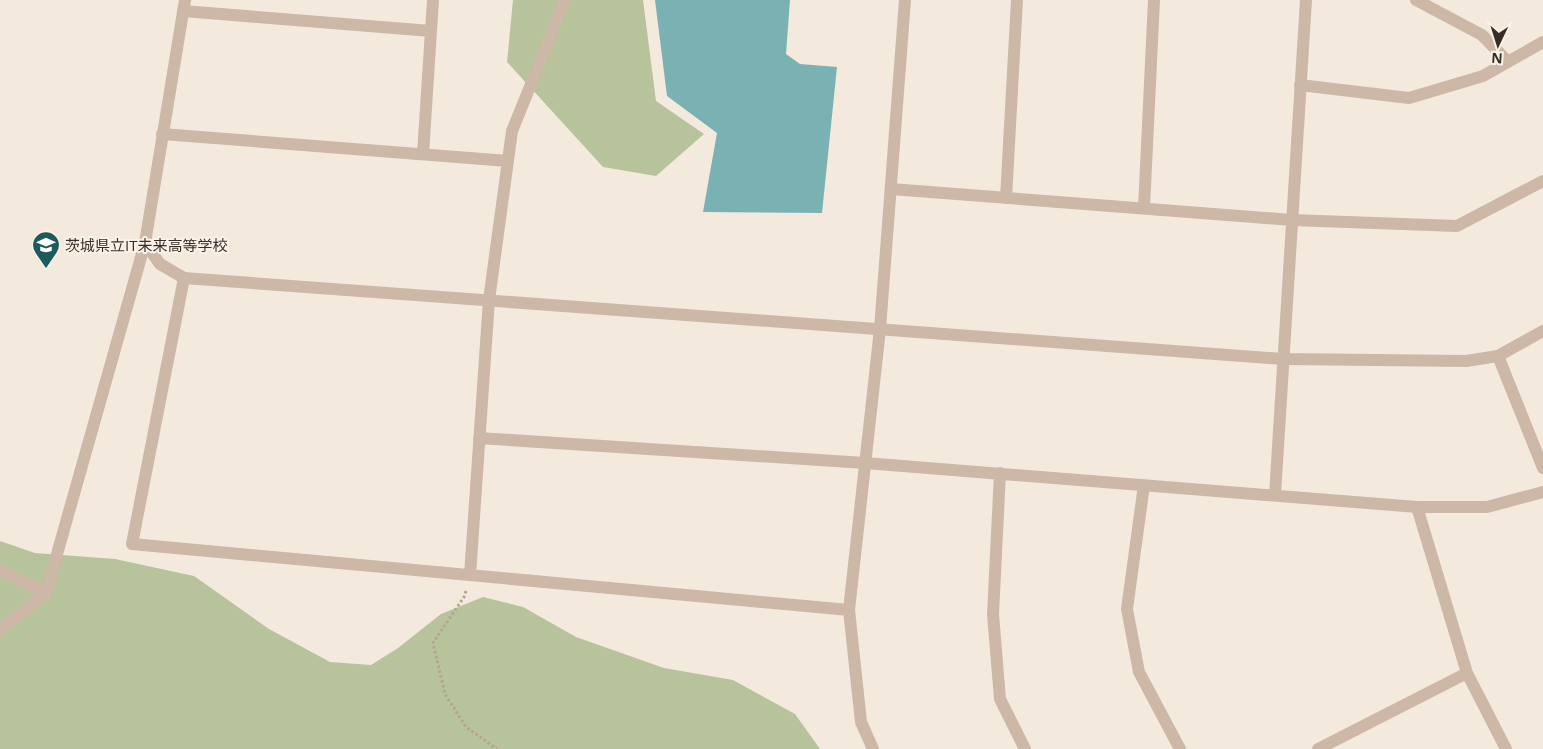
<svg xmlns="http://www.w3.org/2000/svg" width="1543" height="749" viewBox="0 0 1543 749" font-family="'Open Sans','Noto Sans JP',sans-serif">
<rect width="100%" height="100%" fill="#f4e9dd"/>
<path fill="#b7c49b" d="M 513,0 L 643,0 L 656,101 L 704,134 L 656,176 L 603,167 L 507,62 Z
M 0,541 L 35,553 L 115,559 L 194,576 L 269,629 L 330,662 L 371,665 L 398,648 L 441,614 L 483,597 L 523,607 L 576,637 L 664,668 L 733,680 L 795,714 L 820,749 L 0,749 Z"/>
<path fill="#7ab2b3" d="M 655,0 L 790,0 L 786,54 L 800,64 L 837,67 L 822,213 L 703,212 L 717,133 L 667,96 Z"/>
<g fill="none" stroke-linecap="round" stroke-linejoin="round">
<path stroke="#b9a292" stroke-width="3" stroke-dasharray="2.5 2.5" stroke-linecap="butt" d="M 466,591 L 464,597 L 433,643 L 445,694 L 466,727 L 497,749"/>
<path stroke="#cdb8a8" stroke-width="12" d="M 1416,0 L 1482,35 L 1508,62
M 183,11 L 431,31
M 1300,85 L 1409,98 L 1483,76 L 1543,42
M 162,134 L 508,161
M 423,154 L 433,0
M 891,189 L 1292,220 L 1457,226 L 1543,181
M 1006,198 L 1017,0
M 1144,208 L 1154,0
M 184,278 L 132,544 L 849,610
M 1498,356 L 1543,468
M 479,438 L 865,463 L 1417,507 L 1487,507 L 1543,492
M 1000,473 L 993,614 L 1000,699 L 1025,749
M 1144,485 L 1127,609 L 1139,672 L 1180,749
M 1275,495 L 1306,0
M 1417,507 L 1467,673 L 1506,749
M 0,570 L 46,593
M 470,575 L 489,300 L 512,131 L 565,0
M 0,629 L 46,593 L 145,243
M 873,749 L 861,722 L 849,610 L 880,329 L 905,0
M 1318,749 L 1467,673"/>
<path stroke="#cdb8a8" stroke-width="12" d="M 185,0 L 145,243 L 160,264 L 184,278 L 1283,359 L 1466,361 L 1498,356 L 1543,331"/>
</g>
<defs>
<g id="school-pin" transform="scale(1.4375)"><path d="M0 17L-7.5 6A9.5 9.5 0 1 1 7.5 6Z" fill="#1b5b5e" stroke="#fbf3ea"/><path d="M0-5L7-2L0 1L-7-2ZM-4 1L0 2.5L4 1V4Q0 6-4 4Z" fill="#fff"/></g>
</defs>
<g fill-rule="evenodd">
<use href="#school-pin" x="46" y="245"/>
</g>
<g text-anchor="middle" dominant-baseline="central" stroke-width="4" stroke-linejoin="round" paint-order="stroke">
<g font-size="15" fill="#392d28" stroke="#fbf3ea" text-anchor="start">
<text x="65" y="245">茨城県立IT未来高等学校</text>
</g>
</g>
<g transform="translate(1498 45) rotate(184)" stroke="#fbf3ea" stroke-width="4" paint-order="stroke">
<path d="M0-4L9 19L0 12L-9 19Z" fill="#392d28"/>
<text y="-8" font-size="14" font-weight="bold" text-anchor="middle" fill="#392d28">N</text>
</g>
</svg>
